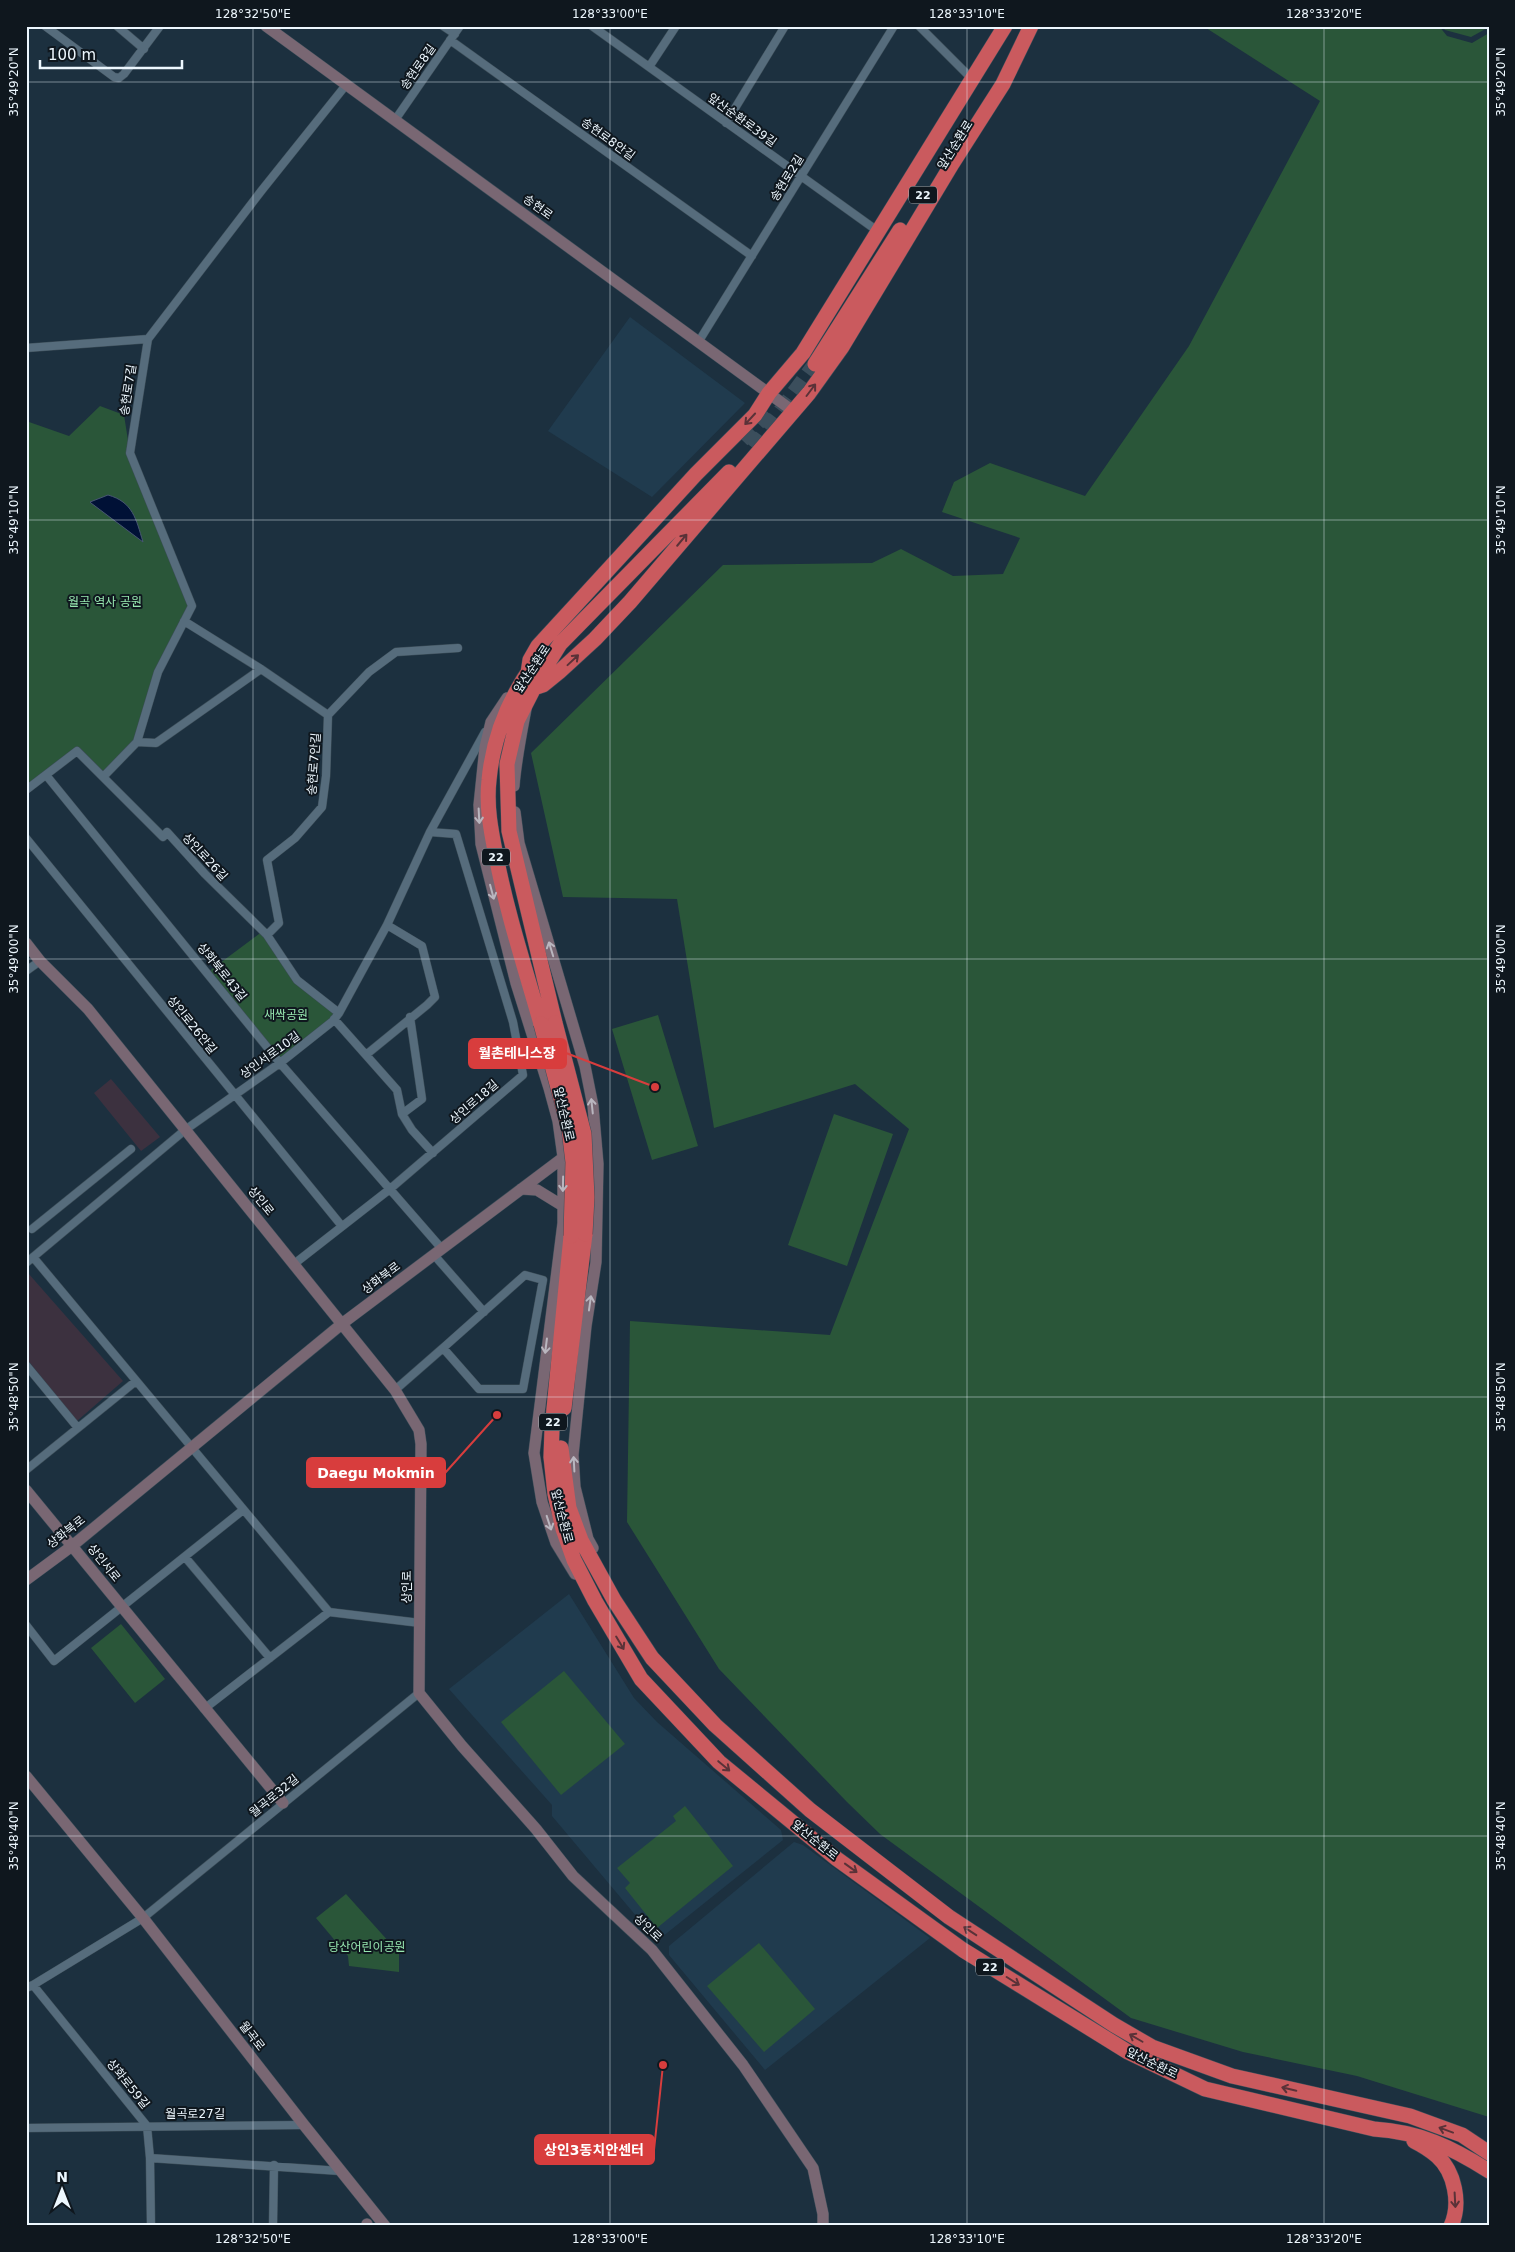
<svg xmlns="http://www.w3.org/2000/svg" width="1515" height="2252" viewBox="0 0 1515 2252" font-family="'DejaVu Sans','Noto Sans KR',sans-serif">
<rect width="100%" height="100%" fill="#1c303f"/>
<path fill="#3c313f" d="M 111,1079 L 160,1137 L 141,1151 L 94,1093 Z
M 28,1273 L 123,1381 L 77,1421 L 26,1358 L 26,1275 Z"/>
<path fill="#203b4e" d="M 630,317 L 745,403 L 652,497 L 548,431 Z
M 569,1594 L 634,1698 L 657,1722 L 781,1830 L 783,1840 L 662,1937 L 658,1938 L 653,1936 L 552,1816 L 552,1805 L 449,1689 Z
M 794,1842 L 803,1845 L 930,1938 L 765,2070 L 669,1955 L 669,1946 Z"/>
<path fill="#2a5639" d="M 1203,26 L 1439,26 L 1447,36 L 1472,43 L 1489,33 L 1489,2117 L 1357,2076 L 1243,2052 L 1131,2018 L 880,1834 L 847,1802 L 719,1669 L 627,1522 L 630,1321 L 830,1335 L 909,1129 L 855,1084 L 714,1128 L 677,899 L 563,897 L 531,753 L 723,565 L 872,563 L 901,549 L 953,576 L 1003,574 L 1020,538 L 942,512 L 954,482 L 990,463 L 1085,496 L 1189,346 L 1320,101 Z
M 1442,26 L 1489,26 L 1489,27 L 1471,37 L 1445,30 Z
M 100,406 L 124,415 L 130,453 L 192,606 L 158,672 L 137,742 L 103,777 L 77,751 L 26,790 L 26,425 L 29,422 L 69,436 Z
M 263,931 L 297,980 L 339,1013 L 280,1063 L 208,972 Z
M 658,1015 L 698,1146 L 652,1160 L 612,1029 Z
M 834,1114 L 893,1134 L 847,1266 L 788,1245 Z
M 121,1624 L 165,1679 L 135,1703 L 91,1648 Z
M 564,1671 L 625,1744 L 561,1795 L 501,1722 Z
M 685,1806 L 733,1866 L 657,1928 L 625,1888 L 630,1883 L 617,1868 L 676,1821 L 673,1816 Z
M 346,1894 L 399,1953 L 399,1972 L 349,1966 L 348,1956 L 316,1918 Z
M 759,1943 L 815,2009 L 764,2052 L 707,1986 Z"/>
<path fill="#001136" stroke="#475672" d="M 108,495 C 133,502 136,519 143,542 L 91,503 L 90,502 Z"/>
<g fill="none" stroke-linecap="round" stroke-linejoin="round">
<path stroke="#3b4e5c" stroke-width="15" stroke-dasharray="15 8" stroke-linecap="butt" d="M 742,440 L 773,407
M 753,448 L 815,364"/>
<g stroke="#3d4e59" stroke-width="9">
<path id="street" d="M 45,26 L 114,77 L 119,78 L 124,74 L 160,26
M 117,26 L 144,49
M 443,26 L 455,34
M 592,26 L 879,232
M 919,26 L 971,78
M 450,40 L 752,256
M 649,67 L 676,26
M 395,120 L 460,26
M 726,123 L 785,26
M 699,341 L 894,26
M 26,348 L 148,339
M 184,621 L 261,669 L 328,715
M 137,742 L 156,743 L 261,669
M 46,775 L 280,1063 L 442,1249
M 103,777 L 137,742 L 158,672 L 192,606 L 130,453 L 148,339 L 262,190 L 346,85
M 26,790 L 77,751 L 163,837 L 167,832 L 205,874 L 267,935 L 297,980 L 339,1013
M 26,838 L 341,1225
M 267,935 L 279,923 L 267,860 L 295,838 L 322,807 L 326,776 L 328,715 L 369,672 L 396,652 L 458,648
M 26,971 L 40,961
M 334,1019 L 397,1090 L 402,1114 L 412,1130 L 433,1153
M 367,1054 L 427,1005 L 435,997 L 422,946 L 387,925
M 402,1114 L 422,1099 L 410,1017
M 32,1229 L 131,1149
M 434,1255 L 484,1312
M 33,1257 L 329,1612 L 420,1623
M 26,1263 L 185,1130 L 280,1063 L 333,1021 L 339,1013 L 387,925 L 430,832 L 485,732
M 294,1264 L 390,1189 L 523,1075 L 513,1022 L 456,834 L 430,832
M 26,1365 L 78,1428
M 395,1390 L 443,1348 L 479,1389 L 523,1389 L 543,1280 L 525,1275 L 443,1348
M 26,1470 L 136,1381
M 185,1557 L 270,1658
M 26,1625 L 54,1661 L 243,1510
M 204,1709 L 329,1612
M 33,1985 L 143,1918 L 419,1693
M 26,1988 L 33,1985 L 147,2126 L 150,2158 L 151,2226
M 26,2128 L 304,2125
M 150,2158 L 340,2171
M 273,2226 L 274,2165"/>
</g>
<g stroke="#3d4e59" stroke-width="12">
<path id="secondary" d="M 266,26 L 793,411
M 507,698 L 491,722 L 485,747 L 479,805 L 481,844 L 516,983 L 549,1088 L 558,1121 L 563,1157 L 563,1223 L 534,1453 L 542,1502 L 556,1543 L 575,1574
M 514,786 C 516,760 521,735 526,709
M 515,812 L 519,843 L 585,1066 L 593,1106 L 598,1164 L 596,1262 L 586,1326 L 573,1455 L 575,1487 L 588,1539 L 593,1548
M 26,943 L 40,961 L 88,1009 L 395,1390 L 419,1430 L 421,1444 L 419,1693 L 462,1746 L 536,1829 L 573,1876 L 652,1950 L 743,2065 L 813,2168 L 823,2214 L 823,2226
M 521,1189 L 537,1190 L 563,1206
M 26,1490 L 283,1803
M 26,1580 L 72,1546 L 343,1323 L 568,1154
M 26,1776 L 143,1918 L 304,2125 L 385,2226
M 367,2224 L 367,2226"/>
</g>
<g stroke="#3d4e59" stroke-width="16">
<path id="highway" d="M 815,364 L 900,230
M 533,665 C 508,700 493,737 489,780 C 486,806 491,831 496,856 C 507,913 525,968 541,1024
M 528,673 L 530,660 L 538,646 L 696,474 L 755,415 L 769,393 L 803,353 L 1005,26
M 534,688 L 543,685 L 559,672 L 595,639 L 630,602 L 809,393 L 842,347 L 952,164 L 1003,84 L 1031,26
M 555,1023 L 509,831 L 507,764 L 517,721 L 540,676 L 560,644 L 729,472
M 571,1236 L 552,1429 L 551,1457 L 555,1494 L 563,1529 L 574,1560 L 595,1601 L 641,1679 L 719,1762 L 837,1859 L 963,1950 L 1128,2052 L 1205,2089 L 1374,2129 C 1420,2132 1451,2147 1489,2171
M 564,1408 L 585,1234
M 561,1448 L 569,1508 L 581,1540 L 614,1600 L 652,1658 L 715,1725 L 810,1810 L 949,1917 L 1114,2025 L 1152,2047 L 1232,2076 L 1410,2116 L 1462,2135 L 1489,2153
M 1414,2141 C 1422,2145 1430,2150 1437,2156 C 1455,2172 1461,2204 1451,2226"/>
</g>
<use href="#street" stroke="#566c7c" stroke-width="8"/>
<use href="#secondary" stroke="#796773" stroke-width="11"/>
<use href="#highway" stroke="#ca5a5e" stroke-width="15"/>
<g stroke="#3d4e59" stroke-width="16" stroke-linecap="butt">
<path id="highway-bridge" d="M 555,1023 L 584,1134 L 587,1197 L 585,1234
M 541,1024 L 569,1129 L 573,1162 L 571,1236"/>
</g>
<use href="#highway-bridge" stroke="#ca5a5e" stroke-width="15"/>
</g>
<defs><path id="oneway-shaft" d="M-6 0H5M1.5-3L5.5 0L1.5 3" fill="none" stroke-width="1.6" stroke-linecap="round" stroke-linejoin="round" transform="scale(1.25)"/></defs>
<g stroke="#5a3238">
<use href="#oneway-shaft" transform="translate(811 390) rotate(-53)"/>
<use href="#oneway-shaft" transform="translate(750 419) rotate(133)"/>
<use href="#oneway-shaft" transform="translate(682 540) rotate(-50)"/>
<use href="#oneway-shaft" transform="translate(573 660) rotate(-43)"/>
<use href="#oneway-shaft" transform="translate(620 1643) rotate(59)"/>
<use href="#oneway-shaft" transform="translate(724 1766) rotate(40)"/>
<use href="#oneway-shaft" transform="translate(851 1868) rotate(36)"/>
<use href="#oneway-shaft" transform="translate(970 1931) rotate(-147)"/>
<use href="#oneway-shaft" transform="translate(1013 1981) rotate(32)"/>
<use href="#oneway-shaft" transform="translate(1136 2038) rotate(-150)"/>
<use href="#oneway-shaft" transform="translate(1289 2089) rotate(-167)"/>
<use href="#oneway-shaft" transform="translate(1446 2130) rotate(-160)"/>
<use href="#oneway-shaft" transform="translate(1455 2200) rotate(87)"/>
</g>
<g stroke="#b9b6bf">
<use href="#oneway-shaft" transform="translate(479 816) rotate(87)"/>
<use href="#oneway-shaft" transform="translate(492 892) rotate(75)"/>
<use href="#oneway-shaft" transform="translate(551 949) rotate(-107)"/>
<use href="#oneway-shaft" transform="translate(592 1106) rotate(-96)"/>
<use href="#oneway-shaft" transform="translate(563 1184) rotate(91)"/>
<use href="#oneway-shaft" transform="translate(590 1303) rotate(-82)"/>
<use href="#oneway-shaft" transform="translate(546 1346) rotate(97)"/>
<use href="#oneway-shaft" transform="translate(574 1464) rotate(-93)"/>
<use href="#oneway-shaft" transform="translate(549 1523) rotate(72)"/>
</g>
<path fill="none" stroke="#edf7fe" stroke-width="1" stroke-opacity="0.45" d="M 253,26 L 253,2226M 610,26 L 610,2226M 967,26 L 967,2226M 1324,26 L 1324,2226M 26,82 L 1489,82M 26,520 L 1489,520M 26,959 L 1489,959M 26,1397 L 1489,1397M 26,1836 L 1489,1836"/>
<g text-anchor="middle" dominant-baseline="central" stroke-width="4" stroke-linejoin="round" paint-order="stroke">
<g fill="#0f171e" stroke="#aab4bb" stroke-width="1">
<rect x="909" y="186.5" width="28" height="17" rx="4"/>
<rect x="482" y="848.5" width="28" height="17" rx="4"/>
<rect x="539" y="1413.5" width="28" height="17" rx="4"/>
<rect x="976" y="1958.5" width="28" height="17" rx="4"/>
</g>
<g font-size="11" font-weight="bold" fill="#edf7fe">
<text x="923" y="195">22</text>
<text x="496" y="857">22</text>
<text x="553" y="1422">22</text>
<text x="990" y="1967">22</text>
</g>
<g font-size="12" fill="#edf7fe" stroke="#0f171e">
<text transform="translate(418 67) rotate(-55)">송현로8길</text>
<text transform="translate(742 120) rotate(36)">앞산순환로39길</text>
<text transform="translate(608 139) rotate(36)">송현로8안길</text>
<text transform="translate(955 145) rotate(-58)">앞산순환로</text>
<text transform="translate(787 178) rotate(-58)">송현로2길</text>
<text transform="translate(538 207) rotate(36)">송현로</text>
<text transform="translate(128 390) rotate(-81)">송현로7길</text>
<text transform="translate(532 669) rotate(-56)">앞산순환로</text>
<text transform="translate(314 764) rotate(-86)">송현로7안길</text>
<text transform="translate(205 857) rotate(47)">상인로26길</text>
<text transform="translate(222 972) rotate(51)">상화북로43길</text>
<text transform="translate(192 1025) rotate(51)">상인로26안길</text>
<text transform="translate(270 1055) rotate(-36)">상인서로10길</text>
<text transform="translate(474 1102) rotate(-41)">상인로18길</text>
<text transform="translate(564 1114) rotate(77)">앞산순환로</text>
<text transform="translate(261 1201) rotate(51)">상인로</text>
<text transform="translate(381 1278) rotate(-37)">상화북로</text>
<text transform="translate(562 1516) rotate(76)">앞산순환로</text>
<text transform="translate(66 1532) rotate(-38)">상화북로</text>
<text transform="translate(104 1563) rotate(51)">상인서로</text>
<text transform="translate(407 1587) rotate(-90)">상인로</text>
<text transform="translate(274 1796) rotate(-39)">월곡로32길</text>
<text transform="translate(815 1840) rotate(39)">앞산순환로</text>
<text transform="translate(648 1928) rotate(44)">상인로</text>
<text transform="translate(252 2036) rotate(52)">월곡로</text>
<text transform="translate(1152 2063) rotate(26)">앞산순환로</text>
<text transform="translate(128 2084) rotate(51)">상화로59길</text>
<text x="195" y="2114">월곡로27길</text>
</g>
<g font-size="12" fill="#97e7b0" stroke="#0f171e">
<text x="105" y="602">월곡 역사 공원</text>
<text x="286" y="1015">새싹공원</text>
<text x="367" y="1947">당산어린이공원</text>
</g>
</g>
<path fill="none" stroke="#d83d3d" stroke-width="2" d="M655 1087L566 1053M497 1415L445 1473M663 2065L654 2150"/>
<g fill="#d83d3d" stroke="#0f171e" stroke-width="2">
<circle cx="655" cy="1087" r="5"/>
<circle cx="497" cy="1415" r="5"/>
<circle cx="663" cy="2065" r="5"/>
</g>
<g fill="#d83d3d" stroke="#d83d3d" stroke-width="2">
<rect x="469" y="1039" width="97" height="29" rx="5"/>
<rect x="307" y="1458" width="138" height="29" rx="5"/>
<rect x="535" y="2135" width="119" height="29" rx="5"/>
</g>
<g font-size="14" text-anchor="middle" font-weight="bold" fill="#fff">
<text x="517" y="1058">월촌테니스장</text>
<text x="376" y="1478">Daegu Mokmin</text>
<text x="594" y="2155">상인3동치안센터</text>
</g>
<rect width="1515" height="2252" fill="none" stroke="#0f171e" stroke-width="55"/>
<g transform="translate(62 2190)" stroke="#0f171e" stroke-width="4" paint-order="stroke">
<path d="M0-4L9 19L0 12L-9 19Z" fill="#edf7fe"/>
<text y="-8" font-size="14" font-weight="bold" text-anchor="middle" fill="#edf7fe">N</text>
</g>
<path d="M40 60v8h142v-8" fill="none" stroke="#edf7fe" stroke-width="2.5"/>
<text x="48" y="60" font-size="15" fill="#edf7fe" stroke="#0f171e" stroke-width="4" paint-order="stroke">100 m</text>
<rect x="28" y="28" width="1460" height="2196" fill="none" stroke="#edf7fe" stroke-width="2"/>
<g font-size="12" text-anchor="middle" fill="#edf7fe">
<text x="253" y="18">128°32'50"E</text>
<text x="610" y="18">128°33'00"E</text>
<text x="967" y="18">128°33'10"E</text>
<text x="1324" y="18">128°33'20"E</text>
<text transform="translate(14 82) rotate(-90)" y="4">35°49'20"N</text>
<text transform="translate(1501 82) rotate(-90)" y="4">35°49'20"N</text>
<text transform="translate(14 520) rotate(-90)" y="4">35°49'10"N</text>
<text transform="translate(1501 520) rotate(-90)" y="4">35°49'10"N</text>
<text transform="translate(14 959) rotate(-90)" y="4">35°49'00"N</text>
<text transform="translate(1501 959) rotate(-90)" y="4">35°49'00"N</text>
<text transform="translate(14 1397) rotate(-90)" y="4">35°48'50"N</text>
<text transform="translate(1501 1397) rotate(-90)" y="4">35°48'50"N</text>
<text transform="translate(14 1836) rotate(-90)" y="4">35°48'40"N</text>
<text transform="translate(1501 1836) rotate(-90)" y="4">35°48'40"N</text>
<text x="253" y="2243">128°32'50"E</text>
<text x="610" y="2243">128°33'00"E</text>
<text x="967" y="2243">128°33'10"E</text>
<text x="1324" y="2243">128°33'20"E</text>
</g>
</svg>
